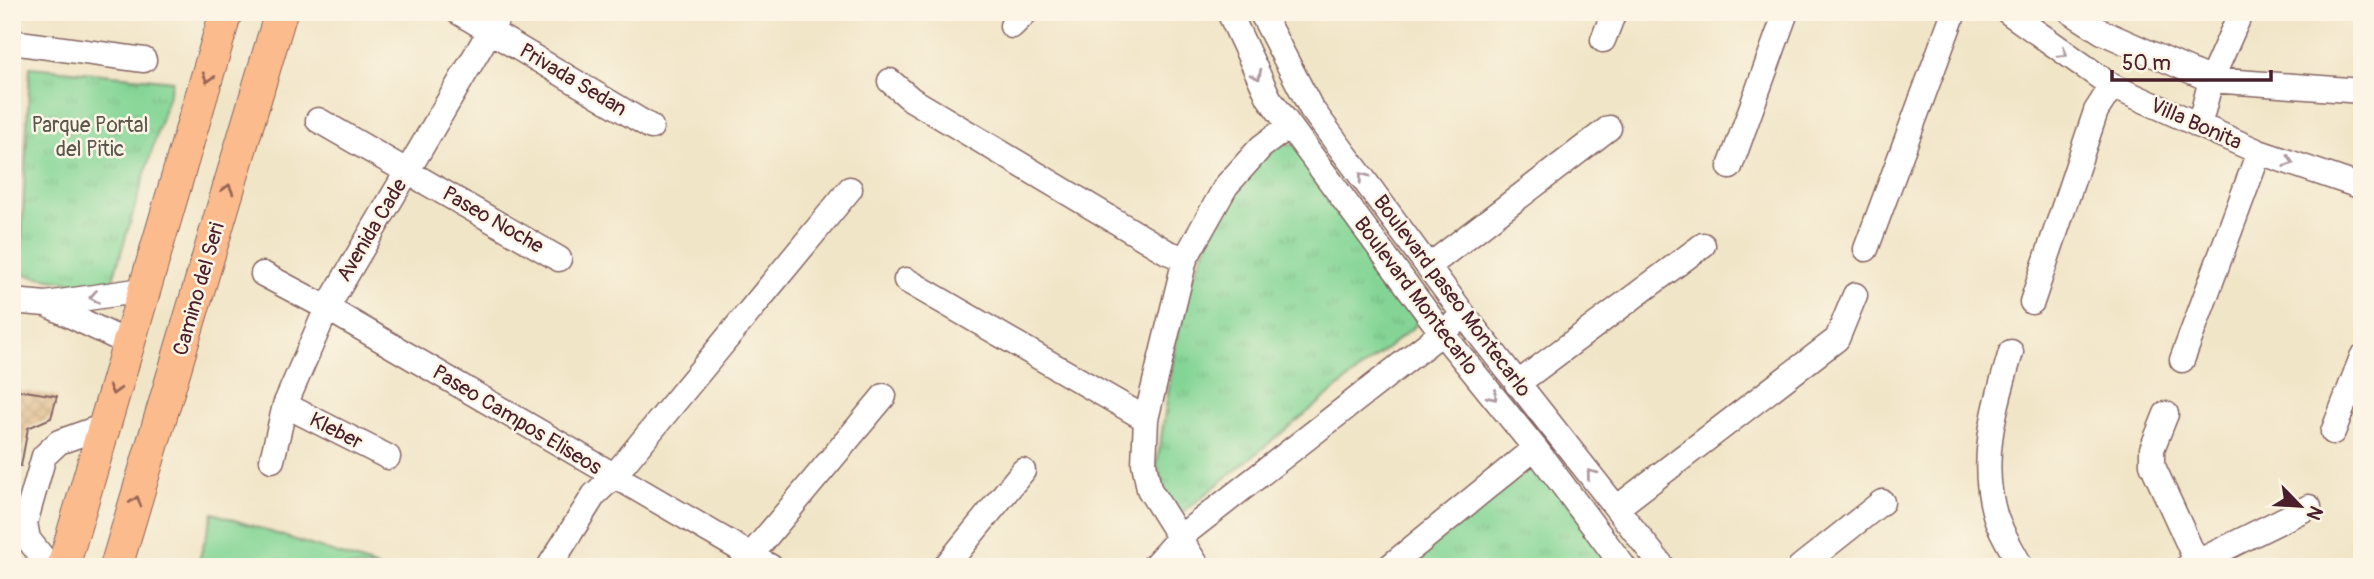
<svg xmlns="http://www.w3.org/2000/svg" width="2374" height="579" viewBox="0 0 2374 579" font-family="Pangolin,sans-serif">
<defs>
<pattern id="park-tufts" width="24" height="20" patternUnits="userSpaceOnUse" patternTransform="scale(1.75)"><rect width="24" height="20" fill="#84d595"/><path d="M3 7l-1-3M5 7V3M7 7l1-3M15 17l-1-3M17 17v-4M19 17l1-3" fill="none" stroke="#74b681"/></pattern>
<pattern id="building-cross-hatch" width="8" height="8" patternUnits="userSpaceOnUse" patternTransform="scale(1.75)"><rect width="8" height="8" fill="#e0bd8f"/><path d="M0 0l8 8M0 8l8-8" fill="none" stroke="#c2a27c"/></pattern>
</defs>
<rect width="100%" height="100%" fill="#fcf5e5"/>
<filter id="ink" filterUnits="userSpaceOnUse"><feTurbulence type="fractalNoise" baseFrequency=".0143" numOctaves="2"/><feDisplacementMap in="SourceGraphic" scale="14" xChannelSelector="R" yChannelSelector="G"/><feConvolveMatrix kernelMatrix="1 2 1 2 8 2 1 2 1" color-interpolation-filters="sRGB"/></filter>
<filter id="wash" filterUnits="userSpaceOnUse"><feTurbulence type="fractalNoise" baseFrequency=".00686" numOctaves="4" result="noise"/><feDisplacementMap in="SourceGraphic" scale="28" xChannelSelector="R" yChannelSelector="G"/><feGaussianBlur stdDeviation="1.57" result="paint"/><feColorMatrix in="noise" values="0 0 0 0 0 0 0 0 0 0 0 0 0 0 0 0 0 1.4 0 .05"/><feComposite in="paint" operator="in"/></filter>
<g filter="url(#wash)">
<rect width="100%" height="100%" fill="#f1e5c7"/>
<path fill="#84d595" stroke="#677a60" stroke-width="2" d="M 213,513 L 378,567 L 197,567 Z"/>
<path fill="url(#park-tufts)" stroke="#677a60" stroke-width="2" d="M 30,67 L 173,81 L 110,289 L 20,274 Z
M 1273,144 L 1295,145 L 1416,309 L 1416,325 L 1182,513 L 1166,507 L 1157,464 L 1182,304 L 1227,194 Z
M 1526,459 L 1540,464 L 1615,567 L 1418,567 L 1413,561 Z"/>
<g id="blocks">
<path fill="url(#building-cross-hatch)" d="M 12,389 L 57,396 L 51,418 L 28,428 L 21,466 L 12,465 Z"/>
</g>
</g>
<g filter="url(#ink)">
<use href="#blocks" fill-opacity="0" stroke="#846462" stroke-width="2"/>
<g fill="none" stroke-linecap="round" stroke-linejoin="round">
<g stroke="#846462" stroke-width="27">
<path id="minor" d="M 458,12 L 651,127
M 1229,12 L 1269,98 L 1442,333 L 1535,448 L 1624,567
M 1261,12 L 1311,108 L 1464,315 L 1663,567
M 2008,12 L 2112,86 L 2259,152 L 2362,187
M 2071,12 L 2102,32 L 2211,80 L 2362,91
M 1012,26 L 1026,12
M 1603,40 L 1614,12
M 12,42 L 144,60
M 890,81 L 911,99 L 1167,252 L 1185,259
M 318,120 L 559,259
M 2199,126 L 2211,80 L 2241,12
M 1730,167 L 1786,12
M 1866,249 L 1954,12
M 1429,266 L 1609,128
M 263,274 L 327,308 L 771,567
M 906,280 L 1146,419
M 12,301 L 46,304 L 143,290
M 2032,302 L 2096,111 L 2112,86
M 46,304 L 128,343
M 2011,352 C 1995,407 1978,461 1996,518 C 2002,534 2013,551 2021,567
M 2182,360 L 2259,152
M 1517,384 L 1703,245
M 285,405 L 388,457
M 2166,414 L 2152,449 L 2152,464 L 2199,567
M 2333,432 L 2362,357
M 272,460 L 285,405 L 327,308 L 501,12
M 1618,507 L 1837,339 L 1855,295
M 742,566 L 884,396
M 50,567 L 28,539 L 25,523 L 44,456 L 59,442 L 104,426
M 549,567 L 594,495 L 613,477 L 850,189
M 945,567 L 1023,471
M 1153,567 L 1179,538 L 1453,324
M 1198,567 L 1149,489 L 1144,463 L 1146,419 L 1185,259 L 1226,186 L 1261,147 L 1289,126
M 1389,567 L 1535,448
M 1800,567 L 1882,502
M 2187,567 L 2309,507"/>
</g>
<g stroke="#846462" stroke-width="34">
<path id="major" d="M 63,567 L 226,12
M 116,567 L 281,12"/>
</g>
<use href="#minor" stroke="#fff" stroke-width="24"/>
<use href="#major" stroke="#fbbb8c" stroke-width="32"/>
</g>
<defs><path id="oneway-chevron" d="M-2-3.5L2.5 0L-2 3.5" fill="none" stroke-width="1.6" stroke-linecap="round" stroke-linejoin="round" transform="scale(1.75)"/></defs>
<g stroke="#ae9aa0">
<use href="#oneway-chevron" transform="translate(2063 53) rotate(33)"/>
<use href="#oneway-chevron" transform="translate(1257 75) rotate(63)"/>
<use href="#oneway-chevron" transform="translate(2289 162) rotate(19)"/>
<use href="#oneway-chevron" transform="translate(1363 177) rotate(-127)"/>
<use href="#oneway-chevron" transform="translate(94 297) rotate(171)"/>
<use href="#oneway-chevron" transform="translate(1493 396) rotate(51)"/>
<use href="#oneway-chevron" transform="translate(1591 474) rotate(-129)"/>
</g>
<g stroke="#9a6557">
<use href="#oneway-chevron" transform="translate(208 78) rotate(107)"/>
<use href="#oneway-chevron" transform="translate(228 189) rotate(-74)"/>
<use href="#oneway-chevron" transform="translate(114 390) rotate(106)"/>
<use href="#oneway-chevron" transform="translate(136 501) rotate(-73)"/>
</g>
</g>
<g text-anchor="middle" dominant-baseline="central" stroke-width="5" stroke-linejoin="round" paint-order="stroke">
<g font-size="21" fill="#4a1f2b" stroke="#fcf5e5">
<text transform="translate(573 80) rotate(31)">Privada Sedan</text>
<text transform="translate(2196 124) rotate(24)">Villa Bonita</text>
<text transform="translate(493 220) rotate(30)">Paseo Noche</text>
<text transform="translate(372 230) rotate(-59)">Avenida Cade</text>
<text transform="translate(199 289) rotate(-74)">Camino del Seri</text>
<text transform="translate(1416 296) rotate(53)">Boulevard Montecarlo</text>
<text transform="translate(1452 296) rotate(53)">Boulevard paseo Montecarlo</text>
<text transform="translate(517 420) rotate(31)">Paseo Campos Eliseos</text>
<text transform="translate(336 431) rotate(27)">Kleber</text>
</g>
<g font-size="21" fill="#5b564b" stroke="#fcf5e5">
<text x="90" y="125">Parque Portal<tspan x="90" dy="24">del Pitic</tspan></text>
</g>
</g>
<rect width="2374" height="579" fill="none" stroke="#fcf5e5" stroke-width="42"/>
<g transform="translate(2300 506) rotate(115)" stroke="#fcf5e5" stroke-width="5" paint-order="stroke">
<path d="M0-5L12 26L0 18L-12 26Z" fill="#4a1f2b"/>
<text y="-10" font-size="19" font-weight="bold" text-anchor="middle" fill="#4a1f2b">N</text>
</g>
<path d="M2112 70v10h159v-10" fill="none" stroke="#4a1f2b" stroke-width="3.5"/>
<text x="2122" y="70" font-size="21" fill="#4a1f2b" stroke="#fcf5e5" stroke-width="5" paint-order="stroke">50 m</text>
</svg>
